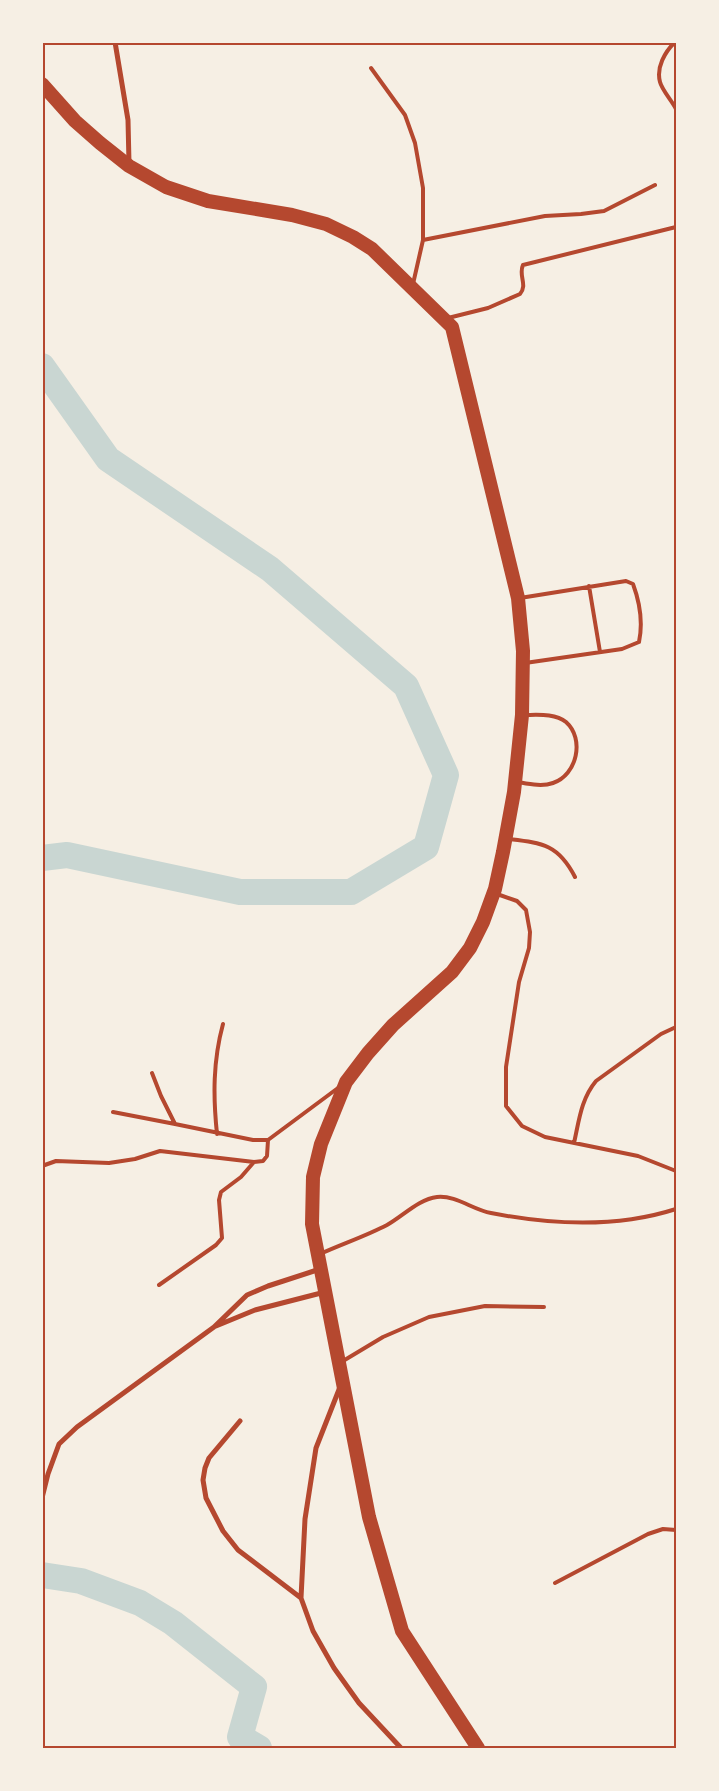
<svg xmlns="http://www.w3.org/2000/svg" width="719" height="1791" viewBox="0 0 719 1791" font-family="Barlow,sans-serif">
<rect width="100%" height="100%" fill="#f6efe4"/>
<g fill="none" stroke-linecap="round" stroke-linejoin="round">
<path stroke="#c9d6d2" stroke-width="26" d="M 42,366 L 108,459 L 270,569 L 406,686 L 446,775 L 426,847 L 351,892 L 240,892 L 67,855 L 42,858
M 42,1575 L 81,1581 L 140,1603 L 173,1623 L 254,1687 L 240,1737 L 259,1748"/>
<path stroke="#b5482f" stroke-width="4" d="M 675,42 C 665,52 656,67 660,82 C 662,90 672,101 676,109
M 371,68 L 405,115 L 415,143 L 423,188 L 423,240 L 413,284
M 423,240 L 545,216 L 581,214 L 604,211 L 655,185
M 448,318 L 488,308 L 520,294 C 528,285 518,275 523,265 L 676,227
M 589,586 L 600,652
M 520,598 L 626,581 L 633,584 C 640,603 643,623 639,642 L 622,649 L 525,663
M 518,782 C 529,784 542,787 553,783 C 577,775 585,739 566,722 C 555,713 537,715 524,715
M 508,839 C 542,843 558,844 575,877
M 497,894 L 517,901 L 526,910 L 530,932 L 529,948 L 519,982 L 506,1067 L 506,1106 L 522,1126 L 545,1137 L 638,1156 L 676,1171
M 152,1073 L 161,1096 L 175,1124 L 253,1140 L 268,1140 L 338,1088
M 113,1112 L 175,1124
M 217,1134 C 213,1096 213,1061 223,1024
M 574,1143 C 579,1121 581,1099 596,1081 L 661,1034 L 676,1027
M 42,1166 L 56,1161 L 109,1163 L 135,1159 L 160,1151 L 254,1162 L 263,1161 L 267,1156 L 268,1140
M 320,1254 C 342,1244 366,1236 387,1225 C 403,1216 419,1199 437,1197 C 456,1195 473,1210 491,1213 C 552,1225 617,1228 676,1209
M 159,1285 L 216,1245 L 222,1238 L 219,1200 L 221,1192 L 241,1177 L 254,1162
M 343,1361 L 383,1337 L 429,1317 L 485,1306 L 544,1307
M 555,1583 L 648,1534 L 663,1529 L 676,1530"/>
<path stroke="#b5482f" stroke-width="5" d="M 115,42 L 128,120 L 129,163
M 216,1326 L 255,1310 L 325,1292
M 340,1387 L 316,1448 L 305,1519 L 301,1598 L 313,1631 L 334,1668 L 359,1703 L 401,1748
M 240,1421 L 209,1458 L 205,1468 L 203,1480 L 206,1498 L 223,1531 L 238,1550 L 301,1598
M 42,1498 L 48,1474 L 59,1444 L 77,1427 L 214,1327 L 247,1295 L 268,1286 L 320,1269"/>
<path stroke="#b5482f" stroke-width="14" d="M 42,84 L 75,121 L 100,143 L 129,166 L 166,187 L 208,201 L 292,215 L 326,224 L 353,237 L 372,249 L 452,327 L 518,598 L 523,651 L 522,715 L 514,792 L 503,852 L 495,889 L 483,922 L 470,948 L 452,972 L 393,1025 L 368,1053 L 346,1082 L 321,1144 L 313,1177 L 312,1224 L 369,1517 L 402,1631 L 478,1748"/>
</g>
<rect width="719" height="1791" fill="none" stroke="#f6efe4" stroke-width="88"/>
<rect x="44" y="44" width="631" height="1703" fill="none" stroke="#b5482f" stroke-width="2"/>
</svg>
